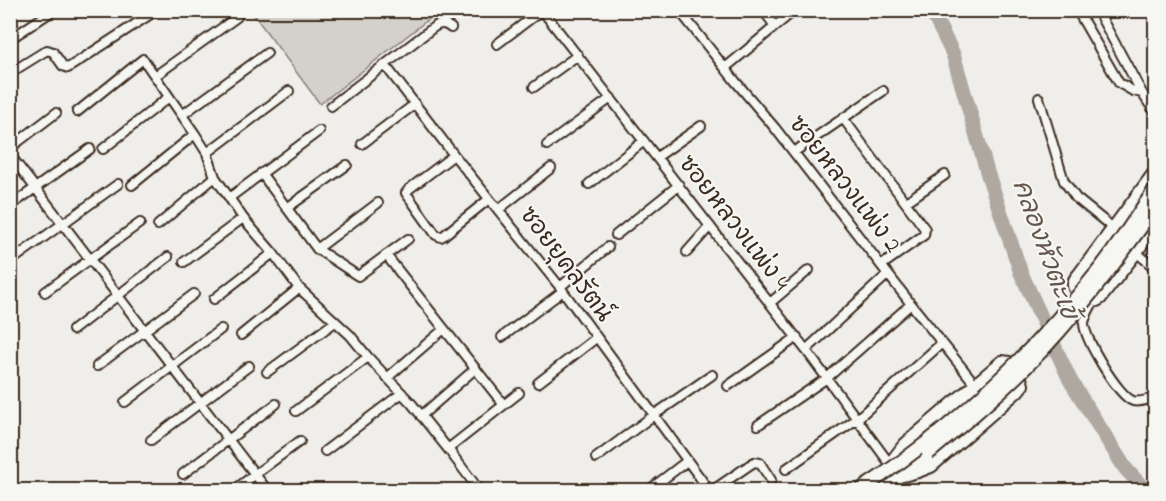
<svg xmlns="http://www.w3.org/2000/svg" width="1166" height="501" viewBox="0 0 1166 501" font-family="'Indie Flower','Playpen Sans Thai',sans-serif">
<rect width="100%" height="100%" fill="#efeeea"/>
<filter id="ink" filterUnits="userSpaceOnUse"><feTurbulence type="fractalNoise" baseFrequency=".0167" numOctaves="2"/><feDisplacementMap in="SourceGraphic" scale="12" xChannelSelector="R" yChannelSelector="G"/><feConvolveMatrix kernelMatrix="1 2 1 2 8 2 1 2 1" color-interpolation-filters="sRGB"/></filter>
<g filter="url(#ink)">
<path fill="#d4d1cc" stroke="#887e75" stroke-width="1.5" d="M 438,11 L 439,11 L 320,104 L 251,11 Z"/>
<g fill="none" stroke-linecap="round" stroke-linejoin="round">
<path stroke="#afa8a1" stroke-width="15" d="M 931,10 L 953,54 L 988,175 L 1021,273 L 1070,380 L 1125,468 L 1145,490"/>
<g stroke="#3b2a1e" stroke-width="12">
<path id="minor" d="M 542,10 L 806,350 L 890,464
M 679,10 L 736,82 L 775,128 L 911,304 L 975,384
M 763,10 L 775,26
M 1077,10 L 1119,83 L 1133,91 L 1142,93
M 1097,10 L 1142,93 L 1156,114
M 10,39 L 54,10
M 497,44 L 542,10
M 385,65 L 454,155 L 560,287 L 709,490
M 725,68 L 795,10
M 10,73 L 47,50 L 53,52 L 63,66 L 68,68 L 157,10
M 155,76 L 237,17
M 534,87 L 578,55
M 1039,98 L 1064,181 L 1076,198 L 1113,228
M 331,106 L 434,27 C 441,23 444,23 451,28
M 77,112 L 143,59 L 195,134 L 207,153 L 215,177 L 243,218 L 273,253 L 299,288 L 350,335 L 368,357 L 412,404 L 448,449 L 479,490
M 182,115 L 267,53
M 843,118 L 925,229 L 924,235 L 882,265
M 362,144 L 415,104
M 547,145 L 611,98
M 10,148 L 56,113
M 103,149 L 169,97
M 794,152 L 883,91
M 207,153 L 289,91
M 10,155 L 267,490
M 454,155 L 409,189 L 406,193 L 436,235 L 441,237 L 443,236 L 489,199
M 657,157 L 701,126
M 261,173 L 317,249 L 358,276 L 408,239
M 589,184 L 644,141
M 132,185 L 195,134
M 229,198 L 319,131
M 906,202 L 945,175
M 10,206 L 90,149
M 287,208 L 347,165
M 498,210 L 551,168
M 158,225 L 215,177
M 616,235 L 679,185
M 317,249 L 378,203
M 687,252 L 710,226
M 1136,252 L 1156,269
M 386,255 L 504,405
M 15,258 L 118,184
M 184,262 L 243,218
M 560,287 L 608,247
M 45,292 L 140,223
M 214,299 L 273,253
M 1093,302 C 1090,308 1085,316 1084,323 C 1084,338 1118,396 1133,401 C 1140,403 1148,399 1156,398
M 770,303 L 809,270
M 73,330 L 168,257
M 241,335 L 299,288
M 502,337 L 563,291
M 806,350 L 888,274
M 97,366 L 194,294
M 267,372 L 335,322
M 387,378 L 444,329
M 538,383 L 596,338
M 728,386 L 797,337
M 125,402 L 221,329
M 296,411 L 368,357
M 421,416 L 475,369
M 758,425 L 827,378 L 911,304
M 151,440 L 249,366
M 448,449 L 519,393
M 325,451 L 402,393
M 596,458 L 654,415 L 712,375
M 786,469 L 858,418 L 942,343
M 183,474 L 276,404
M 234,490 L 300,441
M 649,490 L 687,461
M 713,490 L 754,462 L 760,463 L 771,480"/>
</g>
<g stroke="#3b2a1e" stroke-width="16">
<path id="primary" d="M 1156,171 L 1079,275 C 1077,277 1074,281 1074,284 C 1073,290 1085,300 1091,301 C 1095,302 1097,300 1100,298 L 1136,252 L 1156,223
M 891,463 L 904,446 L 915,436 L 1002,362 L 1009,363 L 1019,375 L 1022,385 L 1017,391 L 931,466 L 918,471 L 903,475
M 881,490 L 928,454"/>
</g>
<use href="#minor" stroke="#f6f6f2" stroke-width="8"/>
<use href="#primary" stroke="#f6f6f2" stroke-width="12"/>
<g stroke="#3b2a1e" stroke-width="16" stroke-linecap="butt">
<path id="primary-bridge" d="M 928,454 C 962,425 997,397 1028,365 C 1074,319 1112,267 1150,215
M 860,490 C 951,431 1031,355 1098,271 C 1119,245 1136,216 1156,188"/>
</g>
<use href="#primary-bridge" stroke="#f6f6f2" stroke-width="12"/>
</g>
</g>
<g text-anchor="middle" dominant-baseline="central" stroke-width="4.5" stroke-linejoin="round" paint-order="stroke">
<g font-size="24" fill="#3b2a1e" stroke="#f6f6f2">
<text transform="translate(844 185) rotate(52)">ซอยหลวงแพ่ง 2</text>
<text transform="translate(733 224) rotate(52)">ซอยหลวงแพ่ง 4</text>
<text transform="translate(565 265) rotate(53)">ซอยยุคลรัตน์</text>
</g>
<g font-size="26" font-style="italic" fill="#64564c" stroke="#f6f6f2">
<text transform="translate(1044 250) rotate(70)">คลองหัวตะเข้</text>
</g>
</g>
<rect width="1166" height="501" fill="none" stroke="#f6f6f2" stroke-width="36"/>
<rect x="18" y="18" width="1130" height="465" fill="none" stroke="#3b2a1e" stroke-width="2" filter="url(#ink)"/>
</svg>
